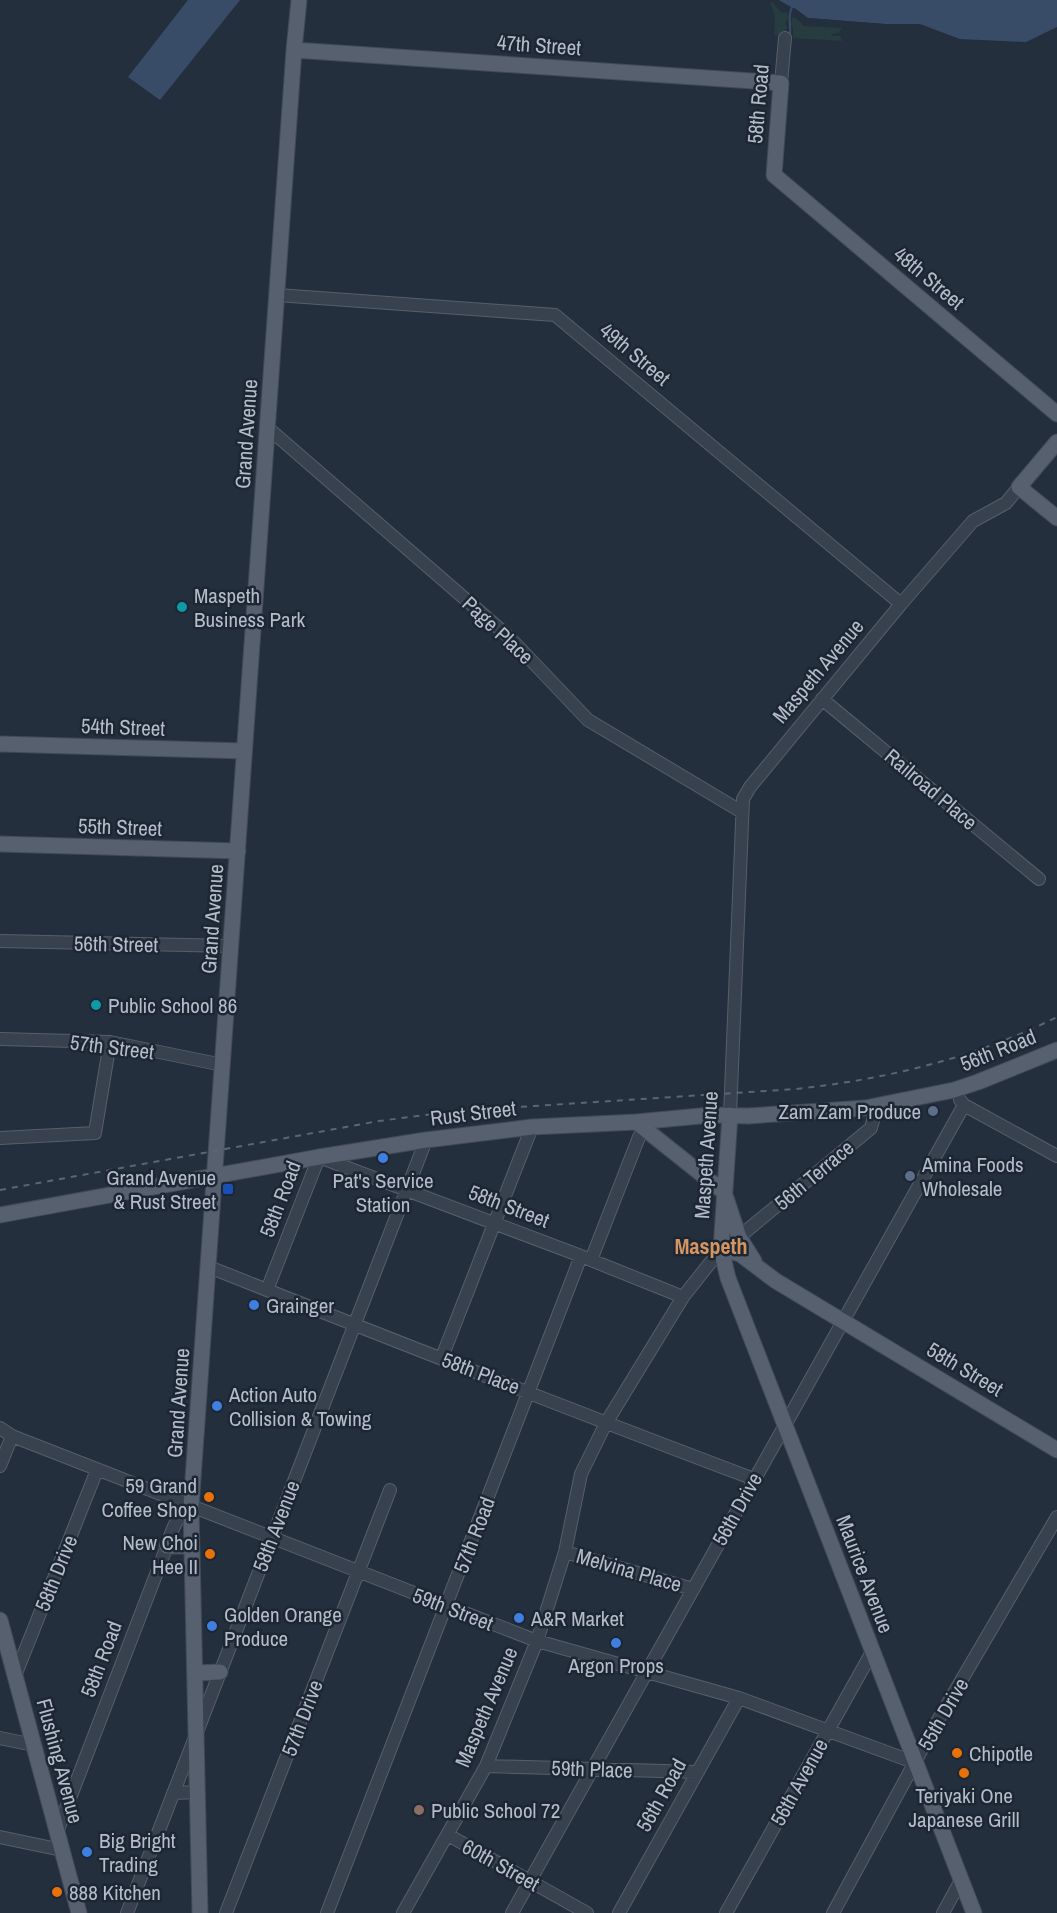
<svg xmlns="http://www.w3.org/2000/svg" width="1057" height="1913" viewBox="0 0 1057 1913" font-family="'Archivo Narrow',sans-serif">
<rect width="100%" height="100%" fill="#242f3e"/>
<path fill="#263c3f" d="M 772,2 L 782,13 L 787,12 L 788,17 L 785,24 L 787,27 L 784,37 L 774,35 C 775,23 776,13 770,3 Z
M 792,17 L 797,19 L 804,26 L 842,28 L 838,33 L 831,34 L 832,36 L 840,36 L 842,41 L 793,38 L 793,28 L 791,25 Z"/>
<path fill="#394c67" d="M 188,0 L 240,0 L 160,100 L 128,77 Z
M 779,0 L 1057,0 L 1057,27 L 1026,42 L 960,39 L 920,24 L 885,24 L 808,18 Z"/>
<path fill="#242f3e" d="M 776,0 L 796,9 L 808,18 L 885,24 L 883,27 L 807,21 L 794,12 L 783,6 Z"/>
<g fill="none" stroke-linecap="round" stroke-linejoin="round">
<path stroke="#394c67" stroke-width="2" d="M 788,37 L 790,35 C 791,25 787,15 793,5"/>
<g stroke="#565f6c" stroke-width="14">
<path id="minor" d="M 781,83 L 785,38
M 277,295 L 555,315 L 901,604
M 268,428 L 509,637 L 588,720 L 742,812
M 822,699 L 1039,879
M 0,941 L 232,946
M 0,1039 L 110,1042 L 223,1065
M 960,1100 L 964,1105 L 1057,1156
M 730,1115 L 743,799 L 750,787 L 901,604 L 973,521 L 1006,503 L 1019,487
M 0,1138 L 95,1133 L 110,1042
M 739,1237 L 871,1128 L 877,1106
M 591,1260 L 639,1137
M 209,1267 C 390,1339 571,1410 754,1479
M 267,1290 L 319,1157 L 581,1256 L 683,1297
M 442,1357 L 532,1127
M 0,1428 L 12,1436 L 537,1641 L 739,1698 L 916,1763
M 0,1466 L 12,1436
M 565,1552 L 693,1589
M 15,1676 L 97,1470
M 0,1738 L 34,1745
M 486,1766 L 698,1772
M 173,1793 L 197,1792
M 57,1832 L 167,1546 C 172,1529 176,1517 191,1507
M 448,1835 L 587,1913
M 0,1837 L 62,1850
M 127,1913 L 426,1140
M 226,1913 L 390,1490
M 327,1913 L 581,1256
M 403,1913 L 486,1766 L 537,1641 L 565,1552 L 581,1474 L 606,1423 L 683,1297 L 721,1249
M 512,1913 L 964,1105
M 619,1913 L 739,1698
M 726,1913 L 872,1652
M 833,1913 L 934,1727 L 1057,1517
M 943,1913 L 961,1880"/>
</g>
<g stroke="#414a57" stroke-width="17">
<path id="major" d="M 294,50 L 781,83 L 774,175 L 1057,414
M 1057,442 L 1019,487 L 1057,518
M 0,744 L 244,751
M 0,844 L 238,851
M 730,1115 L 721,1249 L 728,1278 L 974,1913
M 636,1122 L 724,1192
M 726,1198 L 739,1237 L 754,1261
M 0,1215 L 319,1157 L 426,1140 L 532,1127 L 636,1122 L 711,1115 L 748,1116 L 865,1108 L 954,1090 L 978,1082 L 1057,1050
M 721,1249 L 740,1254 L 776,1281 L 1057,1450
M 167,1546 L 192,1546
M 0,1620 L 79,1913
M 195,1673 L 220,1672
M 200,1913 L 191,1507 L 294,50 L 299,0"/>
</g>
<use href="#minor" stroke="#38414e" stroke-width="12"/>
<use href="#major" stroke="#56606e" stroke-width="15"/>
<path stroke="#5a6575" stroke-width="2" stroke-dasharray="6 6" stroke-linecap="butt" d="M 0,1190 L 379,1121 L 457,1111 L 796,1089 C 887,1079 975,1058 1057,1017"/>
</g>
<g fill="#0f9aa8" stroke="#1d2633" stroke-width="2">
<circle cx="182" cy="607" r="6"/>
<circle cx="96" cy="1005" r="6"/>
</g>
<g fill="#5c6f8a" stroke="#1d2633" stroke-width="2">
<circle cx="933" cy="1111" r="6"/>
<circle cx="910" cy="1176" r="6"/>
</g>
<g fill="#3f7fe0" stroke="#1d2633" stroke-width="2">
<circle cx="383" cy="1158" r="6"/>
<circle cx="254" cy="1305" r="6"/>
<circle cx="217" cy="1406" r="6"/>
<circle cx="519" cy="1618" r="6"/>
<circle cx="212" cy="1626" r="6"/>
<circle cx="616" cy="1643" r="6"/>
<circle cx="87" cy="1852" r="6"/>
</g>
<rect fill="#1a4fb4" stroke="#1d2633" stroke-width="2" x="222" y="1183" width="12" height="12" rx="3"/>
<g fill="#e8710a" stroke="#1d2633" stroke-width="2">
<circle cx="209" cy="1497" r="6"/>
<circle cx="210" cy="1554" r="6"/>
<circle cx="957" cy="1753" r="6"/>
<circle cx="964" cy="1773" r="6"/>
<circle cx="57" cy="1892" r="6"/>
</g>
<circle fill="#8d6e63" stroke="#1d2633" stroke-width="2" cx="419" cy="1810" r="6"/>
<g text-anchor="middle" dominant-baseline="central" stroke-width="5" stroke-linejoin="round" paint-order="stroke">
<g font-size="21" fill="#b4bcc9" stroke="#1d2633">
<text transform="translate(539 45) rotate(4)">47th Street</text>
<text transform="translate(758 104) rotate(-85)">58th Road</text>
<text transform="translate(929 278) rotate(40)">48th Street</text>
<text transform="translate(635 354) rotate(40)">49th Street</text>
<text transform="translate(246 434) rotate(-86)">Grand Avenue</text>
<text transform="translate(498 630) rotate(43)">Page Place</text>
<text transform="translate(818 671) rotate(-50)">Maspeth Avenue</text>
<text transform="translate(123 727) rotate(2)">54th Street</text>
<text transform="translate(931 789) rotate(40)">Railroad Place</text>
<text transform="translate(120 827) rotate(2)">55th Street</text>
<text transform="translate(212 919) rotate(-86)">Grand Avenue</text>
<text transform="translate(116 944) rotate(1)">56th Street</text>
<text transform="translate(112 1047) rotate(7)">57th Street</text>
<text transform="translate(998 1050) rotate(-22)">56th Road</text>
<text transform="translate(473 1113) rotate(-7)">Rust Street</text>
<text transform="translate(706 1155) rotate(-86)">Maspeth Avenue</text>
<text transform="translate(814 1175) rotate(-40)">56th Terrace</text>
<text transform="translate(280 1199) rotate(-69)">58th Road</text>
<text transform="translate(509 1206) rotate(21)">58th Street</text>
<text transform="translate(965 1369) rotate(31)">58th Street</text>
<text transform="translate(481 1373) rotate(21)">58th Place</text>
<text transform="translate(178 1403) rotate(-86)">Grand Avenue</text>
<text transform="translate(737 1509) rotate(-61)">56th Drive</text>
<text transform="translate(276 1526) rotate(-69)">58th Avenue</text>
<text transform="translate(474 1535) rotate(-69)">57th Road</text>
<text transform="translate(629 1570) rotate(16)">Melvina Place</text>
<text transform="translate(56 1573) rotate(-68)">58th Drive</text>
<text transform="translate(865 1574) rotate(69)">Maurice Avenue</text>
<text transform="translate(453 1609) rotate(21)">59th Street</text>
<text transform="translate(101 1659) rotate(-69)">58th Road</text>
<text transform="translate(486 1707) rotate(-67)">Maspeth Avenue</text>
<text transform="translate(943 1714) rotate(-60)">55th Drive</text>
<text transform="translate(302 1718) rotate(-69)">57th Drive</text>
<text transform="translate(60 1761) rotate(75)">Flushing Avenue</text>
<text transform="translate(592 1769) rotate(2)">59th Place</text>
<text transform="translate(799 1782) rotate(-61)">56th Avenue</text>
<text transform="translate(661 1795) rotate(-61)">56th Road</text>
<text transform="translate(501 1865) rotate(29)">60th Street</text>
</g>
<g font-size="21" fill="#b4bcc9" stroke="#1d2633" text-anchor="start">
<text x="194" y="595">Maspeth<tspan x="194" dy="24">Business Park</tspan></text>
<text x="108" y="1005">Public School 86</text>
<text x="921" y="1111" text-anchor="end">Zam Zam Produce</text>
<text x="922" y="1164">Amina Foods<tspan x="922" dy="24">Wholesale</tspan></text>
<text x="216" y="1177" text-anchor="end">Grand Avenue<tspan x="216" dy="24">&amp; Rust Street</tspan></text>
<text x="383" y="1180" text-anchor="middle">Pat's Service<tspan x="383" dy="24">Station</tspan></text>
<text x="266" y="1305">Grainger</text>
<text x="229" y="1394">Action Auto<tspan x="229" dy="24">Collision &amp; Towing</tspan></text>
<text x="197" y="1485" text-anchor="end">59 Grand<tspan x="197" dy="24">Coffee Shop</tspan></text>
<text x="198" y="1542" text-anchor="end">New Choi<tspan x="198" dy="24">Hee II</tspan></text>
<text x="224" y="1614">Golden Orange<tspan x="224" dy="24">Produce</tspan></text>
<text x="531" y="1618">A&amp;R Market</text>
<text x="616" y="1665" text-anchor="middle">Argon Props</text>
<text x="969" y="1753">Chipotle</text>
<text x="964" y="1795" text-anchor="middle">Teriyaki One<tspan x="964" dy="24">Japanese Grill</tspan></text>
<text x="431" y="1810">Public School 72</text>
<text x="99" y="1840">Big Bright<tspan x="99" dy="24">Trading</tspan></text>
<text x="69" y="1892">888 Kitchen</text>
</g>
<g font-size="22" font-weight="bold" fill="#d59563" stroke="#1d2633">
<text x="711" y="1246">Maspeth</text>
</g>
</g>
</svg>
